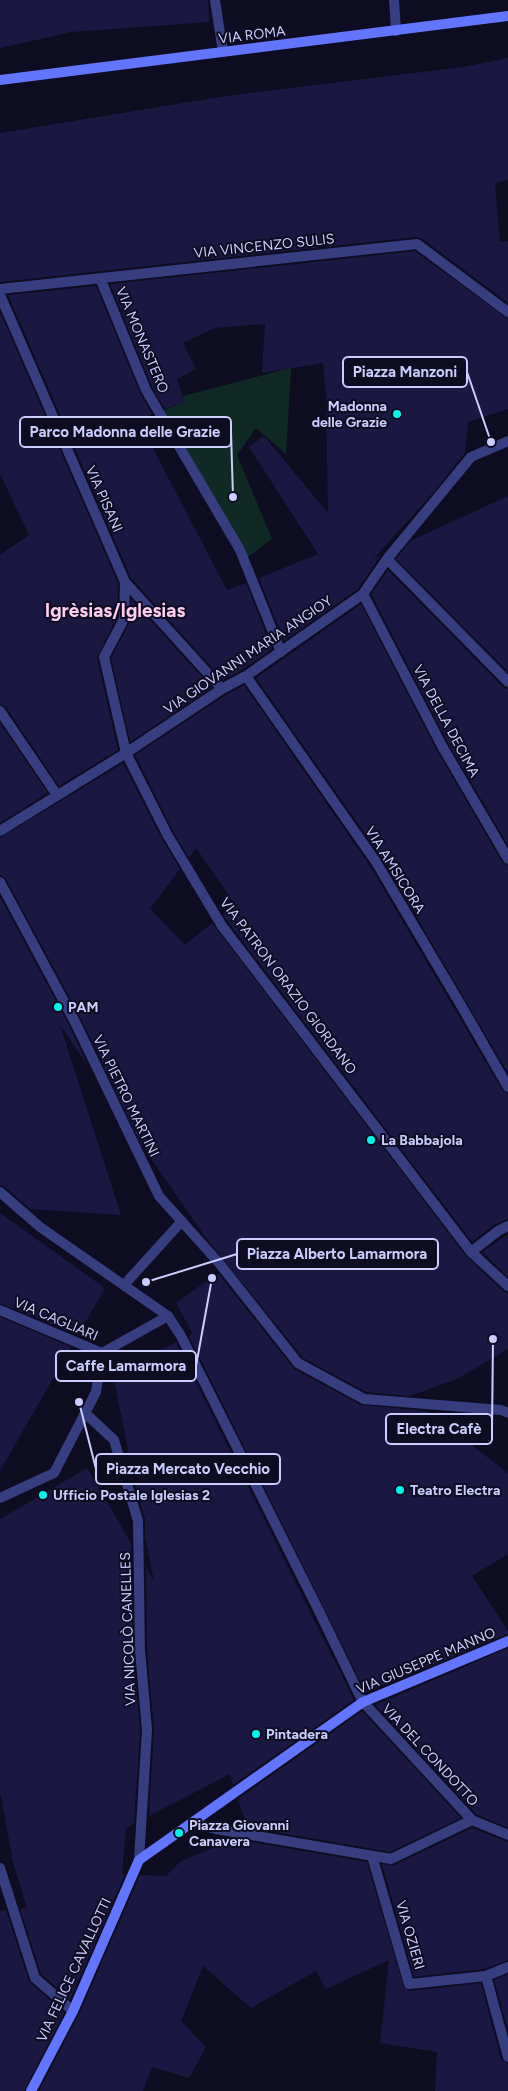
<svg xmlns="http://www.w3.org/2000/svg" width="508" height="2091" viewBox="0 0 508 2091" font-family="Figtree,sans-serif">
<rect width="100%" height="100%" fill="#0d0c20"/>
<path fill="#0f2a25" d="M 291,368 L 286,454 L 256,428 L 237,455 L 272,539 L 248,557 L 162,411 L 185,402 L 183,396 Z"/>
<path fill="#1a1841" d="M 0,0 L 208,0 L 209,22 L 72,32 L 0,48 Z
M 508,58 L 508,180 L 495,183 L 500,242 L 508,241 L 508,303 L 421,238 L 416,237 L 0,282 L 0,133 L 226,96 L 463,67 Z
M 415,251 L 508,319 L 508,409 L 468,422 L 465,453 L 427,500 L 373,559 L 381,555 L 358,589 L 284,641 L 259,578 L 318,554 L 249,447 L 264,436 L 328,513 L 326,393 L 323,363 L 262,373 L 265,324 L 215,328 L 183,343 L 196,369 L 177,379 L 185,402 L 165,409 L 152,387 L 110,284 Z
M 96,286 L 140,393 L 152,414 L 138,420 L 227,590 L 246,583 L 272,649 L 242,670 L 223,680 L 131,578 L 8,295 Z
M 0,312 L 118,583 L 117,617 L 97,658 L 118,750 L 59,786 L 6,707 L 0,704 L 0,555 L 29,535 L 0,474 Z
M 508,496 L 508,672 L 396,559 L 410,541 Z
M 388,570 L 503,687 L 508,689 L 508,845 L 448,743 L 371,594 Z
M 131,599 L 212,688 L 130,742 L 111,658 L 130,622 Z
M 361,604 L 436,749 L 502,862 L 508,866 L 508,1073 L 382,858 L 256,678 Z
M 244,685 L 370,866 L 502,1090 L 508,1094 L 508,1219 L 494,1225 L 472,1242 L 228,922 L 223,914 L 235,904 L 196,848 L 189,858 L 174,833 L 135,755 L 226,695 Z
M 0,723 L 48,793 L 0,823 Z
M 123,763 L 162,839 L 180,869 L 150,909 L 185,945 L 212,923 L 466,1256 L 503,1291 L 508,1293 L 508,1349 L 457,1379 L 410,1396 L 366,1392 L 303,1358 L 206,1238 L 141,1144 L 81,1019 L 6,879 L 0,875 L 0,838 Z
M 0,897 L 69,1025 L 89,1068 L 60,1025 L 121,1215 L 30,1209 L 5,1187 L 0,1185 Z
M 0,1213 L 105,1288 L 78,1335 L 0,1303 Z
M 508,1234 L 508,1277 L 482,1252 Z
M 218,1273 L 294,1369 L 361,1405 L 427,1411 L 508,1473 L 508,1554 L 472,1576 L 508,1631 L 508,1634 L 366,1693 L 189,1336 L 193,1334 L 176,1303 Z
M 0,1317 L 71,1347 L 0,1471 Z
M 176,1342 L 354,1700 L 233,1785 L 230,1774 L 149,1816 L 154,1730 L 147,1650 L 146,1567 L 154,1581 L 145,1537 L 145,1519 L 136,1489 L 113,1374 Z
M 87,1468 L 131,1543 L 133,1650 L 140,1730 L 134,1823 L 126,1828 L 122,1874 L 125,1874 L 70,2000 L 41,1974 L 20,1909 L 27,1908 L 13,1862 L 0,1792 L 0,1519 Z
M 508,1648 L 508,1828 L 476,1814 L 375,1705 Z
M 362,1711 L 461,1818 L 390,1852 L 247,1827 L 238,1799 Z
M 472,1828 L 508,1842 L 508,1960 L 484,1969 L 414,1977 L 382,1864 L 394,1865 Z
M 234,1839 L 367,1862 L 404,1988 L 410,1991 L 481,1983 L 501,2059 L 508,2064 L 508,2091 L 435,2091 L 437,2052 L 380,2043 L 389,1960 L 326,1989 L 316,1971 L 251,2008 L 203,1966 L 181,2021 L 206,2047 L 189,2078 L 152,2067 L 143,2091 L 39,2091 L 79,2014 L 140,1875 L 166,1876 L 181,1861 Z
M 6,1910 L 29,1981 L 64,2013 L 24,2091 L 0,2091 L 0,1911 Z
M 508,1974 L 508,2031 L 494,1980 Z"/>
<g fill="none" stroke-linecap="round" stroke-linejoin="round">
<path stroke="#363e80" stroke-width="10" d="M 0,882 L 75,1022 L 159,1196 L 219,1263 L 298,1363 L 364,1399 L 501,1410 L 508,1413
M 0,1192 L 40,1227 L 168,1316
M 124,1285 L 182,1221
M 0,1310 L 102,1353"/>
<path stroke="#363e80" stroke-width="10" d="M 215,0 L 223,52
M 394,0 L 396,31
M 100,278 L 146,390 L 240,550 L 281,652
M 0,289 L 417,244 L 508,312
M 0,295 L 125,582 L 222,689
M 387,559 L 508,682
M 125,582 L 124,619 L 104,657 L 126,753 L 168,836 L 222,926 L 471,1252 L 508,1286
M 363,594 L 442,746 L 508,859
M 246,676 L 376,862 L 462,1007 L 508,1087
M 0,711 L 57,795
M 0,831 L 126,753 L 222,689 L 246,676 L 363,594 L 387,559 L 471,457 L 508,441
M 471,1252 L 498,1231 L 508,1226
M 85,1413 L 114,1440 L 138,1521 L 140,1650 L 147,1730 L 139,1860
M 0,1498 L 54,1473 L 96,1392 L 102,1353 L 168,1316 L 181,1336 L 318,1609 L 363,1702 L 472,1820 L 508,1835
M 193,1823 L 216,1829 L 391,1859 L 472,1820
M 372,1856 L 409,1984 L 486,1976 L 508,1967
M 0,1868 L 35,1978 L 73,2011
M 486,1976 L 508,2057"/>
<path stroke="#6275ff" stroke-width="10" d="M 0,80 L 508,16
M 31,2091 L 73,2011 L 139,1860 L 363,1702 L 508,1641"/>
</g>
<g fill="#00f6ea" stroke="#0d0c20" stroke-width="2">
<circle cx="397" cy="414" r="5"/>
<circle cx="58" cy="1007" r="5"/>
<circle cx="371" cy="1140" r="5"/>
<circle cx="400" cy="1490" r="5"/>
<circle cx="43" cy="1495" r="5"/>
<circle cx="256" cy="1734" r="5"/>
<circle cx="179" cy="1833" r="5"/>
</g>
<g text-anchor="middle" dominant-baseline="central" stroke-width="4" stroke-linejoin="round" paint-order="stroke">
<g font-size="14" fill="#cbcdff" stroke="#0d0c20">
<text transform="translate(252 35) rotate(-7)">VIA ROMA</text>
<text transform="translate(264 246) rotate(-6)">VIA VINCENZO SULIS</text>
<text transform="translate(142 340) rotate(67)">VIA MONASTERO</text>
<text transform="translate(104 499) rotate(66)">VIA PISANI</text>
<text transform="translate(248 655) rotate(-34)">VIA GIOVANNI MARIA ANGIOY</text>
<text transform="translate(446 721) rotate(62)">VIA DELLA DECIMA</text>
<text transform="translate(395 870) rotate(58)">VIA AMSICORA</text>
<text transform="translate(288 986) rotate(53)">VIA PATRON ORAZIO GIORDANO</text>
<text transform="translate(126 1096) rotate(64)">VIA PIETRO MARTINI</text>
<text transform="translate(56 1319) rotate(23)">VIA CAGLIARI</text>
<text transform="translate(128 1629) rotate(-92)">VIA NICOLÒ CANELLES</text>
<text transform="translate(426 1661) rotate(-23)">VIA GIUSEPPE MANNO</text>
<text transform="translate(430 1755) rotate(47)">VIA DEL CONDOTTO</text>
<text transform="translate(410 1935) rotate(74)">VIA OZIERI</text>
<text transform="translate(74 1970) rotate(-65)">VIA FELICE CAVALLOTTI</text>
</g>
<g font-size="14" font-weight="bold" fill="#cbcdff" stroke="#0d0c20" text-anchor="start">
<text x="387" y="406" text-anchor="end">Madonna<tspan x="387" dy="16">delle Grazie</tspan></text>
<text x="68" y="1007">PAM</text>
<text x="381" y="1140">La Babbajola</text>
<text x="410" y="1490">Teatro Electra</text>
<text x="53" y="1495">Ufficio Postale Iglesias 2</text>
<text x="266" y="1734">Pintadera</text>
<text x="189" y="1825">Piazza Giovanni<tspan x="189" dy="16">Canavera</tspan></text>
</g>
<g font-size="19" font-weight="bold" fill="#ffcdf4" stroke="#0d0c20">
<text x="115" y="610">Igrèsias/Iglesias</text>
</g>
</g>
<path fill="none" stroke="#cbcdff" stroke-width="2" d="M491 442L467 372M233 497L231 432M146 1282L237 1254M212 1278L196 1366M493 1339L492 1429M79 1402L96 1469"/>
<g fill="#cbcdff" stroke="#0d0c20" stroke-width="2">
<circle cx="491" cy="442" r="5"/>
<circle cx="233" cy="497" r="5"/>
<circle cx="146" cy="1282" r="5"/>
<circle cx="212" cy="1278" r="5"/>
<circle cx="493" cy="1339" r="5"/>
<circle cx="79" cy="1402" r="5"/>
</g>
<g fill="#0d0c20" stroke="#cbcdff" stroke-width="2">
<rect x="343" y="357" width="124" height="30" rx="5"/>
<rect x="20" y="417" width="211" height="30" rx="5"/>
<rect x="237" y="1239" width="201" height="30" rx="5"/>
<rect x="56" y="1351" width="140" height="30" rx="5"/>
<rect x="386" y="1414" width="106" height="30" rx="5"/>
<rect x="96" y="1454" width="184" height="30" rx="5"/>
</g>
<g font-size="15" text-anchor="middle" font-weight="bold" fill="#cbcdff">
<text x="405" y="377">Piazza Manzoni</text>
<text x="125" y="437">Parco Madonna delle Grazie</text>
<text x="337" y="1259">Piazza Alberto Lamarmora</text>
<text x="126" y="1371">Caffe Lamarmora</text>
<text x="439" y="1434">Electra Cafè</text>
<text x="188" y="1474">Piazza Mercato Vecchio</text>
</g>
</svg>
